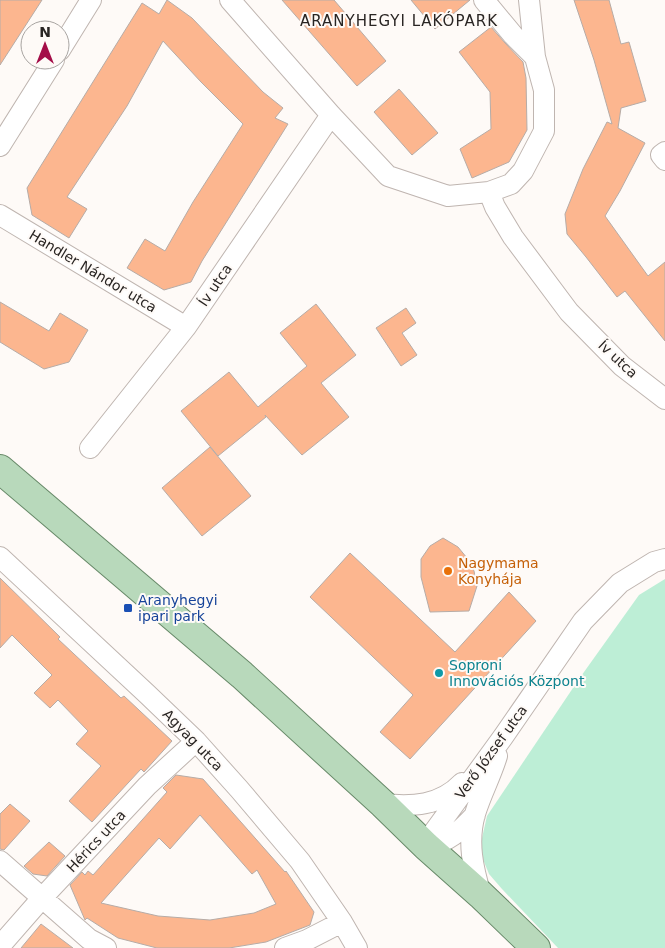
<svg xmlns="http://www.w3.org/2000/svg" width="665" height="948" viewBox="0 0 665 948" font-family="'DejaVu Sans',sans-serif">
<rect width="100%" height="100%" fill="#fefaf7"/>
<path fill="#bdeed6" d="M 665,579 L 665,948 L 558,948 L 502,889 L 489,874 L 482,857 L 482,838 L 487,816 L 579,679 L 639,595 Z"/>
<path fill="#fcb68f" stroke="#b6aca7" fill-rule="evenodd" d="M 0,0 L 42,0 L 0,65 Z
M 167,0 L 192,18 L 263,92 L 283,108 L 275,118 L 288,124 L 202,261 L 191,282 L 164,290 L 127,268 L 145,239 L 165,251 L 193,202 L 243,124 L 201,82 L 163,41 L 127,106 L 67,197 L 87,209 L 69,238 L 32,215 L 27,188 L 142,3 L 159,14 Z
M 282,0 L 334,0 L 386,61 L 357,86 Z
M 411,0 L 470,0 L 435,29 Z
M 574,0 L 609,0 L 621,44 L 629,42 L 646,101 L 621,108 L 618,128 L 645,143 L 620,191 L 605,216 L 648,276 L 665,262 L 665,341 L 625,291 L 617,297 L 586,257 L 567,234 L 565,214 L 583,169 L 607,122 L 612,124 L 594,60 Z
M 491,27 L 505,43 L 523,62 L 526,78 L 527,130 L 509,162 L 472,178 L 460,149 L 491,129 L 490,92 L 459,52 Z
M 399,89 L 438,133 L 412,155 L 374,112 Z
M 0,302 L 49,331 L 60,313 L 88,330 L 69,362 L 44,369 L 0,342 Z
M 316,304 L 356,355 L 321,383 L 349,417 L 302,455 L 265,415 L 266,417 L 218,456 L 181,411 L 229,372 L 258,407 L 307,366 L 280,333 Z
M 406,308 L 416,323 L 402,333 L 417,355 L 401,366 L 376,328 Z
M 210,447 L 251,496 L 202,536 L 162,488 Z
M 443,538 L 458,547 L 467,558 L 474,571 L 477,586 L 469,611 L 430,612 L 421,577 L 421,559 L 430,546 Z
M 350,553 L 455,652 L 509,592 L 536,621 L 410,759 L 380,732 L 413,695 L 310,597 Z
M 0,578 L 60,637 L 58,639 L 121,698 L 124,696 L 172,741 L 144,772 L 141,769 L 92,822 L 69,801 L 101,766 L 76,744 L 88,731 L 58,700 L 50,708 L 34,693 L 52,675 L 12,635 L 0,648 Z
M 176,775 L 203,779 L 285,872 L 286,871 L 314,912 L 310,925 L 266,942 L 229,948 L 157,948 L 118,938 L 87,918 L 85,920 L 70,885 L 82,872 L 85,875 L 88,871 L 93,875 L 167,792 L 163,788 ZM 200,815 L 252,874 L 257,870 L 276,904 L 254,913 L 210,920 L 158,916 L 101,903 L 159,838 L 170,849 Z
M 10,804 L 30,821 L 4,850 L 0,849 L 0,814 Z
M 49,842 L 65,856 L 47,876 L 33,874 L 24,866 Z
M 41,924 L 73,948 L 21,948 Z"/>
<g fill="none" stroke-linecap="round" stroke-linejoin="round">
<g stroke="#bfb5b0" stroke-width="22">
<path id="minor" d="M 230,0 L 331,115 L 388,176 L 448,196 L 489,192 L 511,184 L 523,171 L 544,131 L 544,90 L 535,57 L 529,0
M 484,0 L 513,35 L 535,57
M 60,50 L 91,0
M 0,146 L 54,60
M 665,152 L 661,155 L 665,160
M 489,192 L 495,207 L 513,237 L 569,312 L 622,366 L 665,399
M 0,215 L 186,327
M 90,448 L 186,327 L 331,115
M 0,557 L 147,694 L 196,741 L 239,789 L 300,861 L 342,922 L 357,948
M 383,804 C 412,807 440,806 462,783
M 475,815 C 461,830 447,844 426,846 L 431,836 L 503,737 L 583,621 L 620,583 L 654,562 L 665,559
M 0,861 L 89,939 L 106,948
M 481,895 C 473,868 467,842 475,814 C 481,794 491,776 497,756
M 0,946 L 42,898 L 147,786 L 196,741
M 285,948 L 307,940 L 342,922"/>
</g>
<g stroke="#678968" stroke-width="30">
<path id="primary" d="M 0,469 L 242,675 L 383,804 L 426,846 L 481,895 L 536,948"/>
</g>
<use href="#minor" stroke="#fff" stroke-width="20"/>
<use href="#primary" stroke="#b8d9bb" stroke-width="28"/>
</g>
<circle fill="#e8710a" stroke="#fefaf7" stroke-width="2" cx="448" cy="571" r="5"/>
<rect fill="#1a4fb4" stroke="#fefaf7" stroke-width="2" x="123" y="603" width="10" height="10" rx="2.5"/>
<circle fill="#0f9aa8" stroke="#fefaf7" stroke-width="2" cx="439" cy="673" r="5"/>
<g text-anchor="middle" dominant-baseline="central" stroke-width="4" stroke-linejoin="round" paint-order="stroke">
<g font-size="14" fill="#292523" stroke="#fefaf7">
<text transform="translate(93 271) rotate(31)">Handler Nándor utca</text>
<text transform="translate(215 285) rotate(-56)">Ív utca</text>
<text transform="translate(618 359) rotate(43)">Ív utca</text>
<text transform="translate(193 740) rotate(46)">Agyag utca</text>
<text transform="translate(491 752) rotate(-54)">Verő József utca</text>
<text transform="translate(96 841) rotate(-47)">Hérics utca</text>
</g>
<g font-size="14" fill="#c56008" stroke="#fefaf7" text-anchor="start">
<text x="458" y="563">Nagymama<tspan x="458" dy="16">Konyhája</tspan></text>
</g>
<g font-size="14" fill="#164399" stroke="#fefaf7" text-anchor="start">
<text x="138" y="600">Aranyhegyi<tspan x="138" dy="16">ipari park</tspan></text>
</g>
<g font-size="14" fill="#0d838f" stroke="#fefaf7" text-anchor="start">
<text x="449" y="665">Soproni<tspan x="449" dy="16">Innovációs Központ</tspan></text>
</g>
<g font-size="15" letter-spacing="1" fill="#292523" stroke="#fefaf7">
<text x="399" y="21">ARANYHEGYI LAKÓPARK</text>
</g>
</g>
<g transform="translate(45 45)"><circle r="24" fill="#fefaf7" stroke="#a9a5a2"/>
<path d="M0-4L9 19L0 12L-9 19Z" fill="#a40d48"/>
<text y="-8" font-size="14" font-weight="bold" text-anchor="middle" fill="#292523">N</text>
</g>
</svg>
